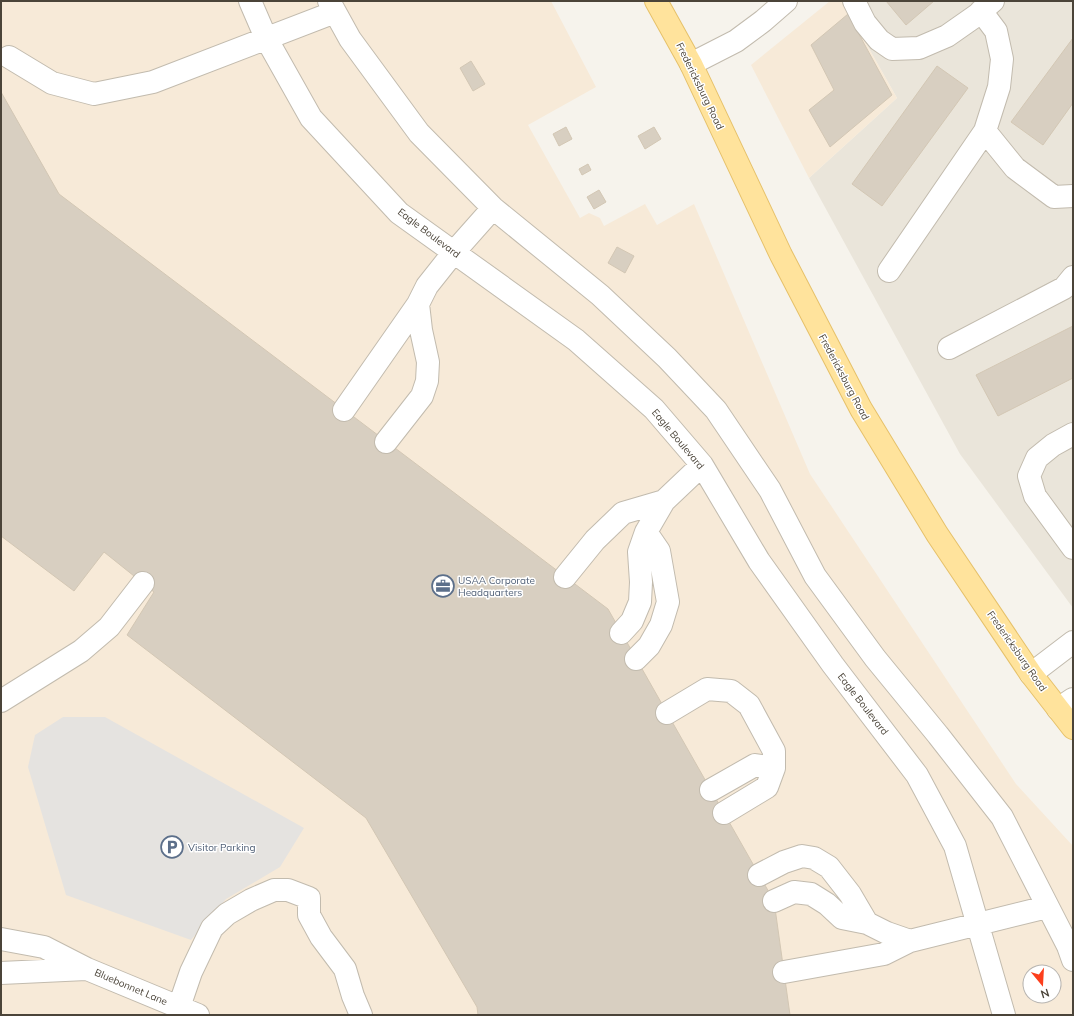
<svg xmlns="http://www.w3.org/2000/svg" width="1074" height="1016" viewBox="0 0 1074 1016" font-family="Mulish,sans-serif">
<rect width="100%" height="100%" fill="#f6f3ec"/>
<path fill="#eae5da" d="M 842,1 L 1073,1 L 1073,608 L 960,454 L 809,178 L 897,98 Z"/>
<path fill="#f7ead8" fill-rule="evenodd" d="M 1,1 L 551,1 L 596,87 L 528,125 L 580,218 L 589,213 L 600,218 L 604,226 L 645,204 L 657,225 L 694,204 L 810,474 L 1016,784 L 1073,846 L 1073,1015 L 1,1015 ZM 1030,972 L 1054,972 L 1054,996 L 1030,996 Z
M 830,1 L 842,1 L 897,98 L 809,178 L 751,65 Z"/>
<path fill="#e5e3e0" d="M 63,717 L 105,717 L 304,828 L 280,867 L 226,899 L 191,940 L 66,895 L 28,767 L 35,735 Z"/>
<path fill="#d8cfc1" stroke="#d3c7b4" d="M 886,1 L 934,1 L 906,25 Z
M 848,14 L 892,95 L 830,147 L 809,110 L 834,90 L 811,45 Z
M 1073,38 L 1073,103 L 1043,145 L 1011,122 Z
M 471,61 L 485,84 L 473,91 L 460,68 Z
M 937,66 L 968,88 L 882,206 L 852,184 Z
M 1,92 L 59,194 L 608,609 L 774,901 L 790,1015 L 478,1015 L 477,1007 L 366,818 L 127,635 L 154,592 L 104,552 L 74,591 L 1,536 Z
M 566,127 L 572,139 L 559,146 L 553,134 Z
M 654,127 L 661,139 L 645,149 L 638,136 Z
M 588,164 L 591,170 L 582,175 L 579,169 Z
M 599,190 L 606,202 L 594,209 L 587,197 Z
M 617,247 L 634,256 L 625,273 L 608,263 Z
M 1073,326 L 1073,378 L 998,416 L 976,375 Z"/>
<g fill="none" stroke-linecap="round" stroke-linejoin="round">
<g stroke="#c2bbae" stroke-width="24">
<path id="minor" d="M 250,1 L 266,38 L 311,118 L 399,213 L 576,340 L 654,409 L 702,465 L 759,561 L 833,665 L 917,775 L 955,846 L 1004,1015
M 329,1 L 350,39 L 419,133 L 493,208 L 600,295 L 667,358 L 716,410 L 770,490 L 815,576 L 875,658 L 938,735 L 1002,817 L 1068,946 L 1073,960
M 854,1 L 865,23 L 879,40 L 892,49 L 919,48 L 947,36 L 977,15 L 993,1
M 981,11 L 996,31 L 1002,59 L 999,87 L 985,131
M 9,57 L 52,83 L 94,94 L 153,82 L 335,12
M 691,64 L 736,41 L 763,21 L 786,1
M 889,271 L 985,131 L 1015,168 L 1054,197 L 1073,196
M 949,348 L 1064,288 L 1073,277
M 344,410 L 418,304 L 427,286 L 454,252 L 493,208
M 1073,434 L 1053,445 L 1037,458 L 1029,476 L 1035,496 L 1073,548
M 386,442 L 422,396 L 427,381 L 428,362 L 421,330 L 418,304
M 565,577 L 595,540 L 623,513 L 664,501
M 621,633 L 632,621 L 640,602 L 641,582 L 639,552 L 646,532 L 664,501 L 702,465
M 636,659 L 649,646 L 661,625 L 668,602 L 659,551 L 646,532
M 1031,674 L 1073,642
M 1,701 L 81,651 L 109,627 L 143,583
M 1058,709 L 1073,699
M 667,713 L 707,689 L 731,691 L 749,705 L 774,751 L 774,768 L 767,787 L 724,813
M 711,790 L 755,765 L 774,768
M 759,875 L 784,862 L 802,856 L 814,858 L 829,867 L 850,894 L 867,923
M 774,901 L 794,892 L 811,894 L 827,904 L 842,918 L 867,923 L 887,933 L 910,941
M 1,939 L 44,947 L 87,969 L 198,1015
M 784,972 L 884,954 L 910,941 L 1047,907
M 1,973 L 86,969
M 179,1007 L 191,972 L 212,928 L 227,914 L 251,900 L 274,890 L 288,890 L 309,898 L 309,915 L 321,937 L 345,969 L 353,996 L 361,1015"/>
</g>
<g stroke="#e6c16a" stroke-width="24">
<path id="major" d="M 656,1 L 691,64 L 781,255 L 861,409 L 937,534 L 1031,674 L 1073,728"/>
</g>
<use href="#minor" stroke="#fff" stroke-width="22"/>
<use href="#major" stroke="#ffe39c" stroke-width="22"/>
</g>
<defs>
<g id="office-ring" transform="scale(1.15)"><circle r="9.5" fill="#fff" stroke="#5c6f8a" stroke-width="1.5"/><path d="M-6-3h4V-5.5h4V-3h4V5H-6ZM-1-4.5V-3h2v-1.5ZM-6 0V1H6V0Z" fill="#5c6f8a"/></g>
<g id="parking-ring" transform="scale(1.15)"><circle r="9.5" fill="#fff" stroke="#5c6f8a" stroke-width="1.5"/><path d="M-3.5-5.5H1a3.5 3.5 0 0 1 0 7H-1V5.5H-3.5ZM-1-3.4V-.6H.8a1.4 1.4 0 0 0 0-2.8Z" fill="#5c6f8a"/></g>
</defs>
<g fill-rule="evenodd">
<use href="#office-ring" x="443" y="586"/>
<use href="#parking-ring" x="172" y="847"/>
</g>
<g text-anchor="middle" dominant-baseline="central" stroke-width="3" stroke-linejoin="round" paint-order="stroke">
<g font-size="10" fill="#4b4439" stroke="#fff">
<text transform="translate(700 86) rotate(64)">Fredericksburg Road</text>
<text transform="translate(429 233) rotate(37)">Eagle Boulevard</text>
<text transform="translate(844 377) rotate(62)">Fredericksburg Road</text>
<text transform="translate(678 439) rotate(50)">Eagle Boulevard</text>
<text transform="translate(1017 651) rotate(55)">Fredericksburg Road</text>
<text transform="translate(863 704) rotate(52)">Eagle Boulevard</text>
<text transform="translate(131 987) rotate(23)">Bluebonnet Lane</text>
</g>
<g font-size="10" fill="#4e5e75" stroke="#fff" text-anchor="start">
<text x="458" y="580">USAA Corporate<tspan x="458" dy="12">Headquarters</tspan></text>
<text x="188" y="847">Visitor Parking</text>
</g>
</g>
<rect width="1074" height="1016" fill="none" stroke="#4b4439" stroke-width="4"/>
<g transform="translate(1042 984) rotate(162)"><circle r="19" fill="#ffffff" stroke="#b7b4b0"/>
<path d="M0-3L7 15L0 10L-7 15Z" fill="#fc3f1d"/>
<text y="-6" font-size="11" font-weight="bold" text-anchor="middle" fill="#4b4439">N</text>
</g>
</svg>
